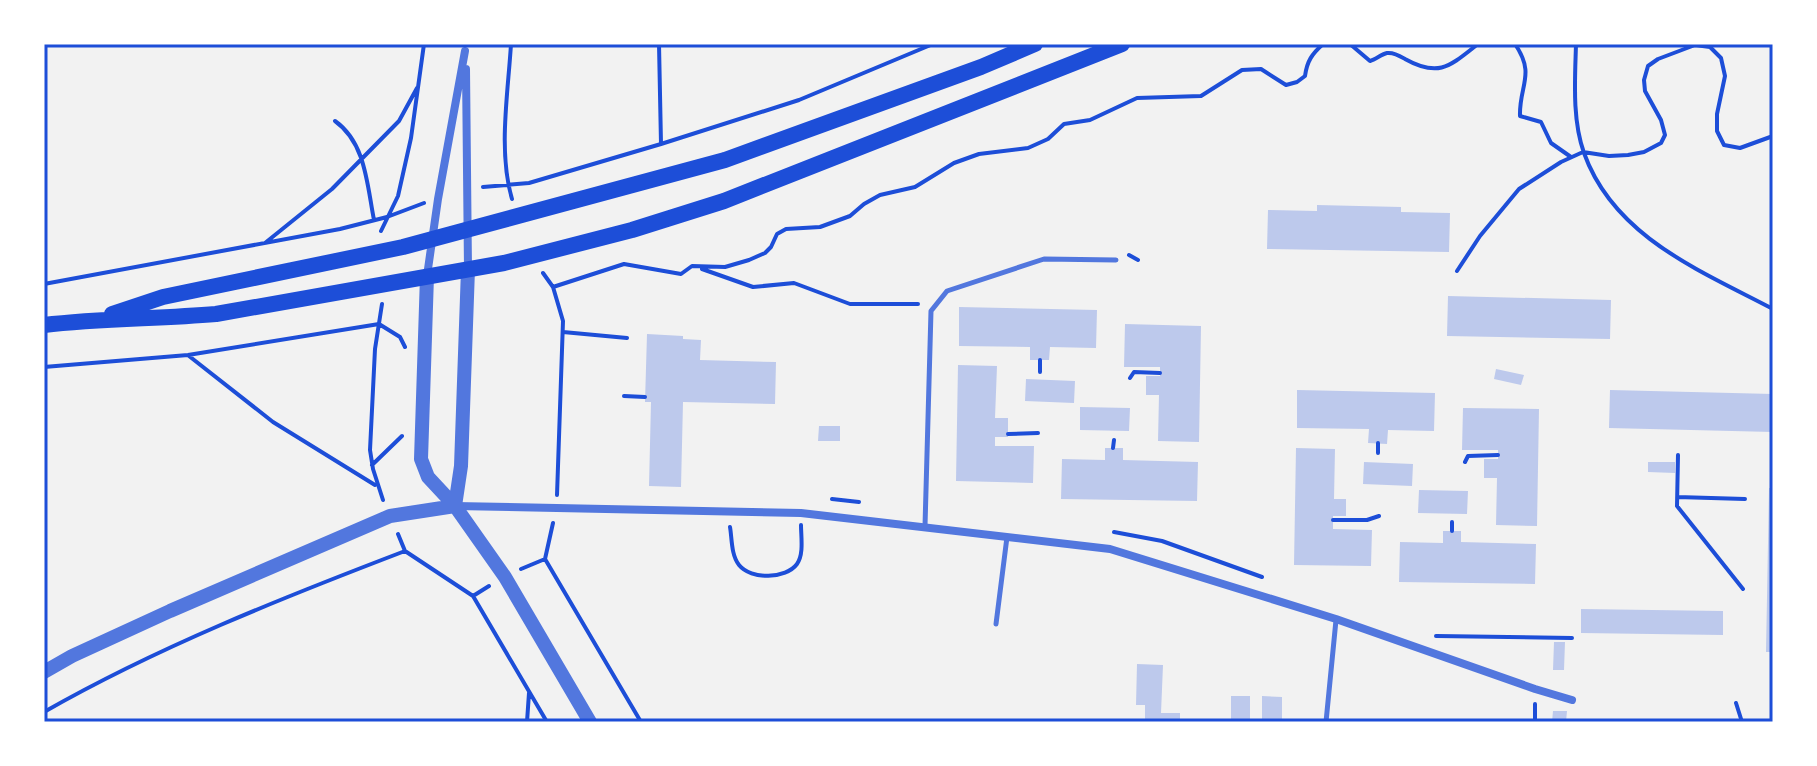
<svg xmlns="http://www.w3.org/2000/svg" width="1817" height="766" viewBox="0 0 1817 766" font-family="Barlow,sans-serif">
<rect width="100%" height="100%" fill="#f2f2f2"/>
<path fill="#bdc9ec" d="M 1317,205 L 1401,207 L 1401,212 L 1450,213 L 1449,252 L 1267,249 L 1268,210 L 1317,211 Z
M 1448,296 L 1611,300 L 1610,339 L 1447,336 Z
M 959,307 L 1097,310 L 1096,348 L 1050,347 L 1049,360 L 1030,360 L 1030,347 L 959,346 Z
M 1125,324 L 1201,326 L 1199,442 L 1158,441 L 1159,395 L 1146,395 L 1146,376 L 1160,376 L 1160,367 L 1124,367 Z
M 647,334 L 683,336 L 683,339 L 701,340 L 700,360 L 776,362 L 775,404 L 683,402 L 681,487 L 649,486 L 651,402 L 645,402 Z
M 958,365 L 997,366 L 995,418 L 1008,418 L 1008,437 L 995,437 L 995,446 L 1034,446 L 1033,483 L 956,481 Z
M 1496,369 L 1524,375 L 1521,385 L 1494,379 Z
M 1026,379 L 1075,381 L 1074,403 L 1025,401 Z
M 1297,390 L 1435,393 L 1434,431 L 1388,430 L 1387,444 L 1368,443 L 1369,429 L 1297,428 Z
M 1610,390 L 1773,394 L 1773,432 L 1609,428 Z
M 1080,407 L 1130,408 L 1129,431 L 1080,430 Z
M 1463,408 L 1539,409 L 1537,526 L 1496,525 L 1497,478 L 1484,478 L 1484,459 L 1498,459 L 1498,450 L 1462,450 Z
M 819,426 L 840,426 L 840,441 L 818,441 Z
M 1105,448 L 1123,448 L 1123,460 L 1198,462 L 1197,501 L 1061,499 L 1062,459 L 1105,460 Z
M 1296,448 L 1335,449 L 1334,499 L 1346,499 L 1346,516 L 1333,516 L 1333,529 L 1372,530 L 1371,566 L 1294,565 Z
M 1364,462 L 1413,464 L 1412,486 L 1363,484 Z
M 1648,462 L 1675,462 L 1675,473 L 1648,472 Z
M 1769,488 L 1773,488 L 1773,652 L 1766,652 Z
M 1419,490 L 1468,491 L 1467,514 L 1418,513 Z
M 1443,531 L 1461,531 L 1461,542 L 1536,544 L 1535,584 L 1399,582 L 1400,542 L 1443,543 Z
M 1581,609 L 1723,611 L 1723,635 L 1581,633 Z
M 1554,642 L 1565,642 L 1564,670 L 1553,670 Z
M 1137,664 L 1163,665 L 1161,713 L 1180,713 L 1180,722 L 1145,722 L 1145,705 L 1136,705 Z
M 1231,696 L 1250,696 L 1250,722 L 1231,722 Z
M 1262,696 L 1282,697 L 1282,722 L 1262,722 Z
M 1553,711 L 1567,711 L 1566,722 L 1552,722 Z"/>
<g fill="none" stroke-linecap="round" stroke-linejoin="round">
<path stroke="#1d4ed8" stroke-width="4" d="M 511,44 C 508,94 498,151 512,199
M 659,44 L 661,144
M 1350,44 L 1370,61 C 1376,59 1382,54 1387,53 C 1394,52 1400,56 1405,59 C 1439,78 1450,66 1478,44
M 1515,44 C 1536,75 1519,85 1520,116 L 1541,122 L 1551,143 L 1571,157
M 1576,44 C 1575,80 1572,119 1584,153 C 1614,237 1701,271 1773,309
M 335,121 C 366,143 367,185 374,220
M 483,187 L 529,183 L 661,144 L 799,100 L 933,44
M 381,231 L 398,196 L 411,138 L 424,44
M 265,243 L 332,189 L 399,121 L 417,88
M 1129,255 L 1138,260
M 702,269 L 753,287 L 794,283 L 850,304 L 918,304
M 1457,271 L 1480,236 L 1519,189 L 1561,162 L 1583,152 L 1609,156 L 1628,155 L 1644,152 L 1661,143 L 1665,135 L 1661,120 L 1645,91 L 1644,80 L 1648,66 L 1658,59 L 1695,45 L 1710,47 L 1721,58 L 1725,76 L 1717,114 L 1717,131 L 1724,145 L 1740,148 L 1773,136
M 543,273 L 553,287 L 563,321 L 557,495
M 44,284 L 340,229 L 387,217 L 424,203
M 553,287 L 624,264 L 681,274 L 692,266 L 725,267 L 749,260 L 765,253 L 771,247 L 777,234 L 786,229 L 820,227 L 850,216 L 864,204 L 880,195 L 915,187 L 954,163 L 979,154 L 1028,148 L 1048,139 L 1064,124 L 1090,120 L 1137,98 L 1201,96 L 1242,70 L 1261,69 L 1286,85 L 1297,82 L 1305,76 C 1307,61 1312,54 1323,44
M 382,304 L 375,349 L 370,450 L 373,469 L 383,500
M 563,332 L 627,338
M 189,356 L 273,422 L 375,485
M 44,367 L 188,355 L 379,324 L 400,337 L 405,347
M 1040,372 L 1040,360
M 1130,378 L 1134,372 L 1160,373
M 624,396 L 645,397
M 1008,434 L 1038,433
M 1113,448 L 1114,440
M 1378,453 L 1378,443
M 1678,455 L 1677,506 L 1743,589
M 1465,462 L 1468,456 L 1498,455
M 372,465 L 402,436
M 1677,497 L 1745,499
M 832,499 L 859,502
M 1333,520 L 1367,520 L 1379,516
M 1452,522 L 1452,531
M 553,523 L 545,559 L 641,722
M 730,527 C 732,538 731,555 739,565 C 751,580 786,579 797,564 C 804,554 801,537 801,525
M 1114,532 L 1162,541 L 1262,577
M 398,534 L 405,551 L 473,596 L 547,722
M 521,569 L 545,559
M 473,596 L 489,586
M 1436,636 L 1572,638
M 1736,703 L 1742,722
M 44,712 C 158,647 282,598 405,551
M 527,722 L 529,693
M 1535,722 L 1535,704"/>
<path stroke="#5277de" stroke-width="5" d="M 925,526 L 931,311 L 947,291 L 1044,259 L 1116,260
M 996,624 L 1007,537
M 1326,722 L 1336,620"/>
<path stroke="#5277de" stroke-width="8" d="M 466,69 L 468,269
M 427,276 L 438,199 L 465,51
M 455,506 L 801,513 L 1110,549 L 1336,619 L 1535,689 L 1572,700"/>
<path stroke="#5277de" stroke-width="14" d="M 427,276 L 421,459 L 428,477 L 455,506 L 505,577 L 590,722
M 455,506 L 461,466 L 468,269
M 44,672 L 72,656 L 170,611 L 390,516 L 455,506"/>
<path stroke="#1d4ed8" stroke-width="16" d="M 112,314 L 163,297 L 403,247 L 725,160 L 981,67 L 1035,44
M 44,325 C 101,318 158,319 216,314 L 504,263 L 632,230 L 724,201 L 1122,44"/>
</g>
<rect width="1817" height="766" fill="none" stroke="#ffffff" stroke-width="92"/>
<rect x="46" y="46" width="1725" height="674" fill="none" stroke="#1d4ed8" stroke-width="3"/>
</svg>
